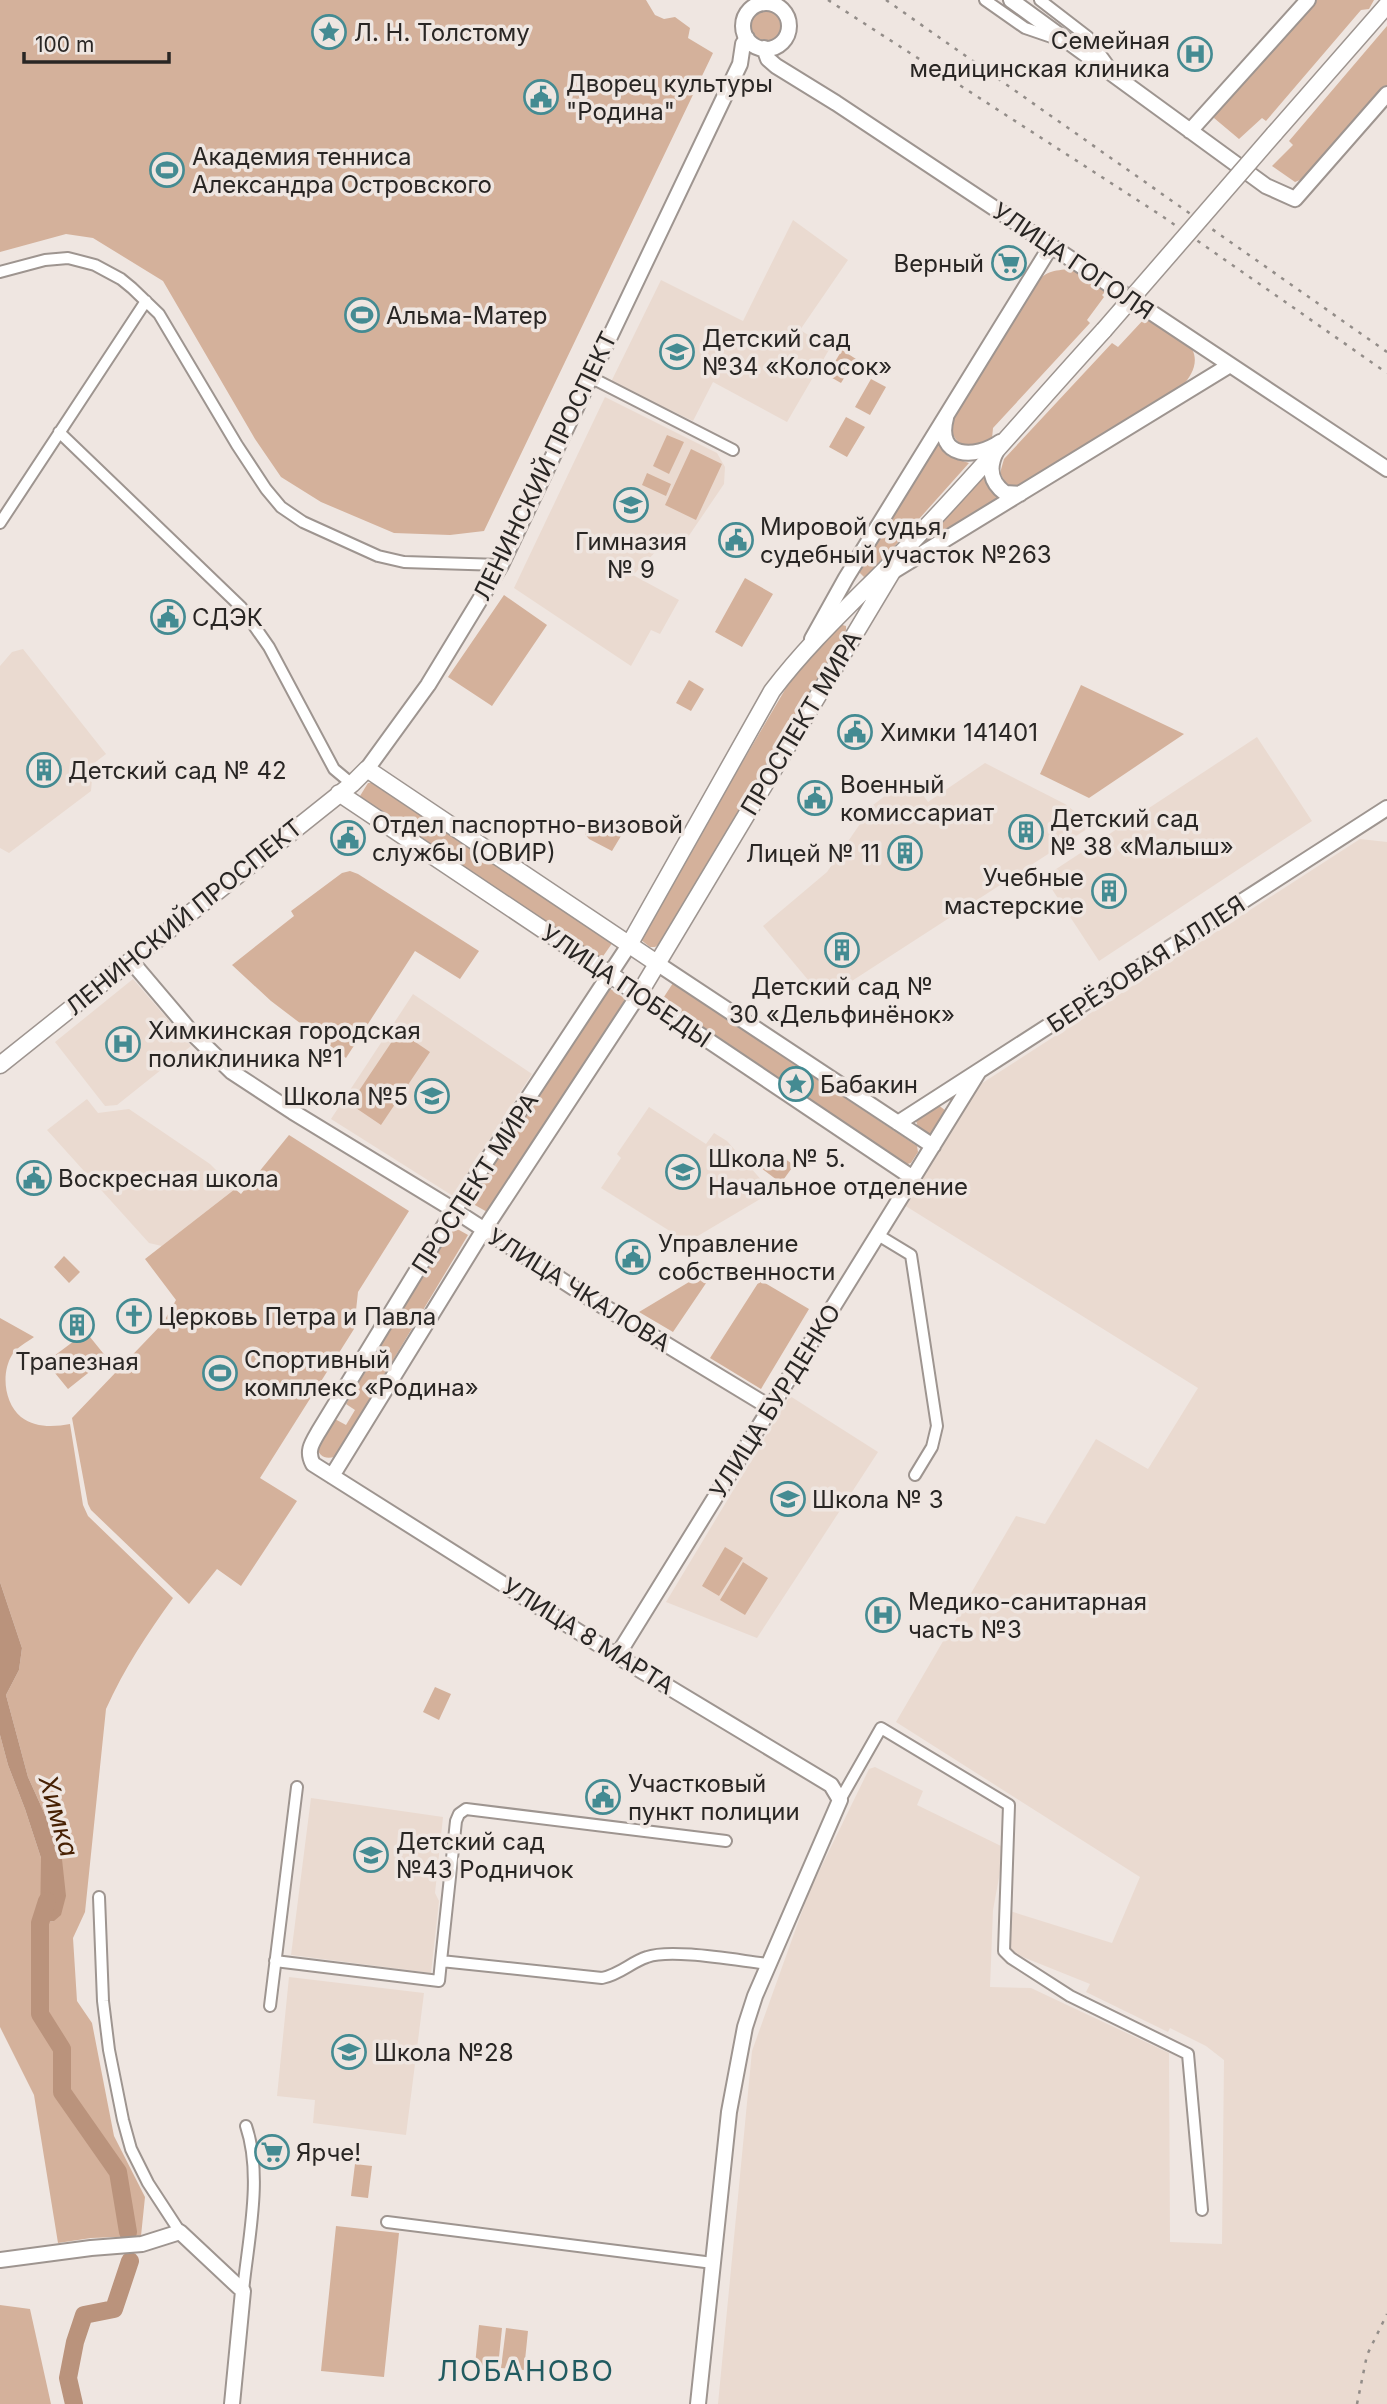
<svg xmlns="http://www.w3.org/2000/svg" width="1387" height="2404" viewBox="0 0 1387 2404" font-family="Inter,sans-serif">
<rect width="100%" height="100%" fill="#efe6e1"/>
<path fill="#eadad0" d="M 793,220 L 848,260 L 800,330 L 830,348 L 787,422 L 713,382 L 693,421 L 611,382 L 661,280 L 743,321 Z
M 605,397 L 717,453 L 725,467 L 724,484 L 688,537 L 671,536 L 633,575 L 679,600 L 660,634 L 651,630 L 631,666 L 514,588 Z
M 23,649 L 106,754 L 84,771 L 92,779 L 91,791 L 9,853 L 0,848 L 0,666 L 12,652 Z
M 1257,737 L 1312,821 L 1099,961 L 1044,877 Z
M 985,763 L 1065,804 L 1079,815 L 1090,827 L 824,999 L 763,926 L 827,872 L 873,805 L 910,777 L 928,802 Z
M 1360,839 L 1387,842 L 1387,2404 L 718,2404 L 752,2051 L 809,1892 L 869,1769 L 875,1767 L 923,1791 L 917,1805 L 1001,1846 L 1000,1872 L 993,1910 L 990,1987 L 1031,1988 L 1169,2053 L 1170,2242 L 1222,2244 L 1224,2060 L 1206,2046 L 1170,2028 L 1168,2032 L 1086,1992 L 1090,1984 L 1008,1951 L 1010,1911 L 1112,1943 L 1140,1877 L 896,1722 L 1016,1516 L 1045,1524 L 1096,1439 L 1148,1469 L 1198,1388 L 904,1205 L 973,1089 Z
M 133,979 L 191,1046 L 117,1105 L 105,1106 L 55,1042 Z
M 413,994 L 532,1074 L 453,1196 L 331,1119 Z
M 87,1099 L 98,1113 L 129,1109 L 210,1164 L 235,1189 L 162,1246 L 149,1243 L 47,1130 Z
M 649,1107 L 706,1144 L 714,1133 L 727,1141 L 772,1192 L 691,1240 L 681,1238 L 601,1188 L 621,1158 L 617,1154 Z
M 790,1396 L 878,1452 L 757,1638 L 666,1602 Z
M 311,1798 L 443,1817 L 435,1893 L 439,1901 L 431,1973 L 291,1955 Z
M 289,1977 L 424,1993 L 406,2135 L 313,2123 L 315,2100 L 277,2096 Z"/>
<path fill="#d4b19b" d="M 0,0 L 646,0 L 655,15 L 664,19 L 675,17 L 690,28 L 688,38 L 713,53 L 484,531 L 450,535 L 394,533 L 321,502 L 281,477 L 255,439 L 163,281 L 93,238 L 66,234 L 0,252 Z
M 1317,0 L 1374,0 L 1369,9 L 1361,10 L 1266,121 L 1262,118 L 1239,139 L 1214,118 L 1215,111 Z
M750 26a16 16 0 1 1 32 0a16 16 0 1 1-32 0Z
M 1387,26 L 1387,85 L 1305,178 L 1295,182 L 1272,166 L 1293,145 L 1289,141 Z
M 1073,269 L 1107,290 L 1102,295 L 1104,297 L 1087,320 L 1090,323 L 993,428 L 992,439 C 971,449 957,452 949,424 L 1035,285 C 1045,270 1057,270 1073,269 Z
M 1145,318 L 1192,349 C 1199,362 1192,376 1182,386 L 1025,485 L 1018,487 L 1007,485 L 1000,473 L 1004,459 L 1112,343 L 1118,347 Z
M 842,350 L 856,359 L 841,383 L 827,375 Z
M 871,379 L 886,387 L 870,415 L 855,407 Z
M 846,417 L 865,427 L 847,457 L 829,447 Z
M 667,435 L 684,442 L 669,474 L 653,466 Z
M 937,443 L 948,456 L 969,463 L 868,576 L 864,577 L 858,571 Z
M 691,449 L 722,464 L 696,520 L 665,505 Z
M 985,472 L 1012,497 L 917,550 Z
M 647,473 L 671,484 L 666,496 L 642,485 Z
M 745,578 L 773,594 L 742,647 L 715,632 Z
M 504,595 L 547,625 L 492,706 L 448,677 Z
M 839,624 L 846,626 L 846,630 L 664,941 L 655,947 L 650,947 L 641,940 L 642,933 L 796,671 Z
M 689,680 L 704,689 L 691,711 L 676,703 Z
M 1081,685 L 1184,734 L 1089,798 L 1040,774 Z
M 368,783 L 376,783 L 613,942 L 599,962 L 362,803 L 360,796 Z
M 607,821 L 624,831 L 612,851 L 589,839 L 585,834 L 587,825 L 593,822 Z
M 350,871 L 358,874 L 479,951 L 460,979 L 415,951 L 346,1058 L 271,1001 L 232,965 L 294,916 L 291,911 L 342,873 Z
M 673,983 L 917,1146 L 918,1152 L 911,1163 L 904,1165 L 660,1003 Z
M 606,986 L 627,1000 L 489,1213 L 466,1200 Z
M 399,1031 L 430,1052 L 381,1125 L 350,1104 Z
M 937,1104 L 946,1111 L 931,1136 L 919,1130 L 915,1118 Z
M 289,1135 L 409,1211 L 358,1292 L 354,1329 L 260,1478 L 297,1501 L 241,1586 L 217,1569 L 189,1604 L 91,1510 L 88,1504 L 72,1418 L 163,1323 L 176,1300 L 145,1259 L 235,1189 L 241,1194 Z
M 773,1151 L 794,1165 L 781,1183 L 761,1168 Z
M 452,1226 L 468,1235 L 335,1457 C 324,1459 320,1457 316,1446 L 333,1418 L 346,1425 L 355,1410 L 346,1404 Z
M 64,1256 L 80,1272 L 69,1283 L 54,1267 Z
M 719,1264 L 673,1332 L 639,1312 Z
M 760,1280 L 809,1309 L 761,1389 L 710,1358 Z
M 0,1318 L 34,1337 C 27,1342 16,1348 12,1355 C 1,1373 4,1403 21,1417 C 35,1428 54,1427 70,1424 L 83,1505 L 88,1516 L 173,1598 C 147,1634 124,1669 106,1709 L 85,1912 L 73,1938 L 77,2001 L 92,2023 L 114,2136 L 145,2197 L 141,2236 L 91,2238 L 58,2243 L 34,2095 L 0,2027 L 0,1735 L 8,1765 L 25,1809 L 41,1858 L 41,1923 L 54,1921 L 61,1850 L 28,1777 L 6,1695 L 19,1670 L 22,1648 L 0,1582 Z
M 86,1332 L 107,1358 L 68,1389 L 46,1362 Z
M 725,1547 L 743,1558 L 719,1596 L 702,1586 Z
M 743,1562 L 768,1578 L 745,1615 L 720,1600 Z
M 435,1687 L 451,1694 L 439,1720 L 423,1712 Z
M 355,2164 L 372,2166 L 368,2198 L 351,2196 Z
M 336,2226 L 399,2233 L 384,2377 L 321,2371 Z
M 0,2305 L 30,2309 L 51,2404 L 0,2404 Z
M 479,2325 L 502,2328 L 498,2367 L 475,2365 Z
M 506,2328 L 528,2331 L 524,2370 L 501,2368 Z"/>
<path fill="#ba937c" d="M 0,1582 L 22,1648 L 19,1670 L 6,1695 L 28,1777 L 61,1850 L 66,1896 L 61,1915 L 54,1921 L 40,1923 L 41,1858 L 25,1809 L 8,1765 L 0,1735 Z"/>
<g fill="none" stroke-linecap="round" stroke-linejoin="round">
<path stroke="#ba937c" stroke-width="18" d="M 47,1901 L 40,1923 L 40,2014 L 62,2049 L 62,2092 L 118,2172 L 128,2232
M 74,2404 L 68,2378 L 75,2342 L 84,2315 L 114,2309 L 130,2261"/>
<g stroke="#9e9590" stroke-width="14">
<path id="minor" d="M 985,0 L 1025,28 L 1063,41
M 1040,0 L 1088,37 L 1112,70
M 0,272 L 45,260 L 68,258 L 95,265 L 121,279 L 132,288 L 159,314 L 237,445 L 266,489 L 281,507 L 303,522 L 378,556 L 404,562 L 501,565
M 590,377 L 733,450
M 59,432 L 241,607 L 269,647 L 334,769 L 352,784
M 0,523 L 146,301
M 878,1235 L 911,1255 L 937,1426 L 932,1447 L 915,1475
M 840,1800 L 881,1728 L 1009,1805 L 1004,1951 L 1011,1958 L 1070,1996 L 1188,2054 L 1202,2210
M 99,1897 L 103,2001 L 109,2050 L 123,2120 L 131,2149 L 148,2183 L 180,2232
M 275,1961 L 439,1981 L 441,1961 L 602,1978 C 621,1974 631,1962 647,1957 C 672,1948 740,1961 769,1964
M 441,1961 L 456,1821 L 459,1814 L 466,1809 L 726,1841
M 270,2006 L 297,1787
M 387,2222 L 713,2263
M 243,2291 C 248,2240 263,2176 246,2126"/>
</g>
<g stroke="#9e9590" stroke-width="18">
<path id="tertiary" d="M 1011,0 L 1266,186 L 1295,199 L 1387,94
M743 26a23 23 0 1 1 46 0a23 23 0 1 1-46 0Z
M 764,48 L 768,59 L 776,66 L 836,103 L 1387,469
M 1190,131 L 1308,0
M 946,418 C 935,459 976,459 1000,442
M 996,452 C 988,468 990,482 1005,493 L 1020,494
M 892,572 L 1230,365
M 812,639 L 846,578 L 1051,246
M 367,769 L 428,685 L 501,565 L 740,64 L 743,44 L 747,38
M 629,945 L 449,1218 L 319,1431 C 312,1443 306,1451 313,1464 L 617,1656 L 831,1785 L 840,1800 L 755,1996 L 745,2027 L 729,2112 L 698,2404
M 131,961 L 192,1033 L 232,1072 L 293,1112 L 454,1210 L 583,1294 L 771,1408
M 658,964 L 933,1146
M 898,1123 L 1387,808
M 332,1476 L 480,1236 L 639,994 L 913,1178
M 617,1656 L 979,1071
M 0,2260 L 91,2248 L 142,2244 L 180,2232 L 243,2291 L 232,2404"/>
</g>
<g stroke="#9e9590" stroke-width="19">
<path id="secondary" d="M 1274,134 L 1387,5
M 339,793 L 639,994 L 907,547
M 629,945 L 772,691 C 812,638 861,595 907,547 C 975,477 1038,402 1104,330
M 0,1065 L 352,784 L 367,769 L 658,964"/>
</g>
<use href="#minor" stroke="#fff" stroke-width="10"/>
<use href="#tertiary" stroke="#fff" stroke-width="14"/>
<use href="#secondary" stroke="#fff" stroke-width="16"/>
<path stroke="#938d89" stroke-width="2.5" stroke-dasharray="3.5 7" stroke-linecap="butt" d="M 828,0 L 1162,216 L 1387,373
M 886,0 L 1387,352
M 1357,2404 L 1367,2355 L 1387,2314"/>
<g stroke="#9e9590" stroke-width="19" stroke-linecap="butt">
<path id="secondary-bridge" d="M 1104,330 L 1274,134"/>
</g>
<use href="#secondary-bridge" stroke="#fff" stroke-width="16"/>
</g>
<defs>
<g id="sight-ring" transform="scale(1.75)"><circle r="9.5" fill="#efe6e1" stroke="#448b92" stroke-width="1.5"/><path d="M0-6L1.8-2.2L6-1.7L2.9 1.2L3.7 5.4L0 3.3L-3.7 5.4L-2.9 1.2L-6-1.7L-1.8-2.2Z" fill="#448b92"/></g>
<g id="hospital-ring" transform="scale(1.75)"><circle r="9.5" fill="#efe6e1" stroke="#448b92" stroke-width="1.5"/><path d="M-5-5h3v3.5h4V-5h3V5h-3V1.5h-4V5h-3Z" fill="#448b92"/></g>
<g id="civic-ring" transform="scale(1.75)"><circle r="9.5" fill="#efe6e1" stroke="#448b92" stroke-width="1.5"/><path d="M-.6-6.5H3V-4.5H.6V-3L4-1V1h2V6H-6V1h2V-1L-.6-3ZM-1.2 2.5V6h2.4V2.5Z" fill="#448b92"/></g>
<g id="stadium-ring" transform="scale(1.75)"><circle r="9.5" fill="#efe6e1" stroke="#448b92" stroke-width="1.5"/><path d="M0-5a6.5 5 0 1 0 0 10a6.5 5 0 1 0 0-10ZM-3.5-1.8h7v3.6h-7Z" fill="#448b92"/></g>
<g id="supermarket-ring" transform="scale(1.75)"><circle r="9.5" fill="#efe6e1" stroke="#448b92" stroke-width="1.5"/><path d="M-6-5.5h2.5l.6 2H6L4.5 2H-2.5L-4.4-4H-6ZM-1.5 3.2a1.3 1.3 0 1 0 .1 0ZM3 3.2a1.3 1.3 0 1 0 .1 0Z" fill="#448b92"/></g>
<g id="school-ring" transform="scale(1.75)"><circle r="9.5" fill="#efe6e1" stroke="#448b92" stroke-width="1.5"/><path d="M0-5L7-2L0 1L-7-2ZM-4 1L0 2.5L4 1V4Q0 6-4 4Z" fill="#448b92"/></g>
<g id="building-ring" transform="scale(1.75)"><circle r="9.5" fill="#efe6e1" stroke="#448b92" stroke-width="1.5"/><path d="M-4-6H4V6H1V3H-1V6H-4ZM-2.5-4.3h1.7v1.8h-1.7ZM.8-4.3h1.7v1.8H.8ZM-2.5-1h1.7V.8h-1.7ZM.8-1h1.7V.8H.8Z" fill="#448b92"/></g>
<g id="church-ring" transform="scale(1.75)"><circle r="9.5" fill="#efe6e1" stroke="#448b92" stroke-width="1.5"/><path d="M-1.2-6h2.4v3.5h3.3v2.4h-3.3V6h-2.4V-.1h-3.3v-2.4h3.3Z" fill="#448b92"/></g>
</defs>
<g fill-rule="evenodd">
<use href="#sight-ring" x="329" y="32"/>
<use href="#hospital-ring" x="1195" y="54"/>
<use href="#civic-ring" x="541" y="97"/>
<use href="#stadium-ring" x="167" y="170"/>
<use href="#supermarket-ring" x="1009" y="263"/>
<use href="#stadium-ring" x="362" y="315"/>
<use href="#school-ring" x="677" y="352"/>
<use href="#school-ring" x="631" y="505"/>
<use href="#civic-ring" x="736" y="540"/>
<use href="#civic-ring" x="168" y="617"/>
<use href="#civic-ring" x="855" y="732"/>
<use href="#building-ring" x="44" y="770"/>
<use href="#civic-ring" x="815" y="798"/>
<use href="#building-ring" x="1026" y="832"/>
<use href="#civic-ring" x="348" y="838"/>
<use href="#building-ring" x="905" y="853"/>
<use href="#building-ring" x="1109" y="891"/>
<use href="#building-ring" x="842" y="950"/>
<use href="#hospital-ring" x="123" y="1044"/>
<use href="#sight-ring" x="796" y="1084"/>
<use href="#school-ring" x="432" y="1096"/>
<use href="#school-ring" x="683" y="1172"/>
<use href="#civic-ring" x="34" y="1178"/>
<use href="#civic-ring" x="633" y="1257"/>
<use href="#church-ring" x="134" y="1316"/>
<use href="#building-ring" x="77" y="1325"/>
<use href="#stadium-ring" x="220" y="1373"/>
<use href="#school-ring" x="788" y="1499"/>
<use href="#hospital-ring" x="883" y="1615"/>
<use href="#civic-ring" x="603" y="1797"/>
<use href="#school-ring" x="371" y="1855"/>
<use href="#school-ring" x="349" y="2052"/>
<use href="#supermarket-ring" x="272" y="2152"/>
</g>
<g text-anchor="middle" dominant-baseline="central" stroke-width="7" stroke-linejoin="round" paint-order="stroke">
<g font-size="24" fill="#292624" stroke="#efe6e1" text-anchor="start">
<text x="354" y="32">Л. Н. Толстому</text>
<text x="1170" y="40" text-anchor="end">Семейная<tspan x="1170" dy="28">медицинская клиника</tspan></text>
<text x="566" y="83">Дворец культуры<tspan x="566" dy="28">"Родина"</tspan></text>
<text x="192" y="156">Академия тенниса<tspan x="192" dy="28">Александра Островского</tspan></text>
<text x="984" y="263" text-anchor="end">Верный</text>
<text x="386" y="315">Альма-Матер</text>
<text x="702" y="338">Детский сад<tspan x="702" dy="28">№34 «Колосок»</tspan></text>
<text x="760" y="526">Мировой судья,<tspan x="760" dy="28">судебный участок №263</tspan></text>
<text x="631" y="541" text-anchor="middle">Гимназия<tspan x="631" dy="28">№ 9</tspan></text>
<text x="192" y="617">СДЭК</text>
<text x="880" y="732">Химки 141401</text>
<text x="68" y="770">Детский сад № 42</text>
<text x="840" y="784">Военный<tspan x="840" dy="28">комиссариат</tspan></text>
<text x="1050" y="818">Детский сад<tspan x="1050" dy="28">№ 38 «Малыш»</tspan></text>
<text x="372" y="824">Отдел паспортно-визовой<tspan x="372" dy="28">службы (ОВИР)</tspan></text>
<text x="880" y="853" text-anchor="end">Лицей № 11</text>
<text x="1084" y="877" text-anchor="end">Учебные<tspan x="1084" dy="28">мастерские</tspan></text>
<text x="842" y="986" text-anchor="middle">Детский сад №<tspan x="842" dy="28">30 «Дельфинёнок»</tspan></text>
<text x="148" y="1030">Химкинская городская<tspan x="148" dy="28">поликлиника №1</tspan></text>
<text x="820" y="1084">Бабакин</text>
<text x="408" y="1096" text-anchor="end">Школа №5</text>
<text x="708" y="1158">Школа № 5.<tspan x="708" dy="28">Начальное отделение</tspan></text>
<text x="58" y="1178">Воскресная школа</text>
<text x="658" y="1243">Управление<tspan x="658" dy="28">собственности</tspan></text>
<text x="158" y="1316">Церковь Петра и Павла</text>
<text x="244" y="1359">Спортивный<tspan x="244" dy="28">комплекс «Родина»</tspan></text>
<text x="77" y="1361" text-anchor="middle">Трапезная</text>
<text x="812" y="1499">Школа № 3</text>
<text x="908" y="1601">Медико-санитарная<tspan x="908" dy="28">часть №3</tspan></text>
<text x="628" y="1783">Участковый<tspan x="628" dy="28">пункт полиции</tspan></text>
<text x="396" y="1841">Детский сад<tspan x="396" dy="28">№43 Родничок</tspan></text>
<text x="374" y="2052">Школа №28</text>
<text x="296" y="2152">Ярче!</text>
</g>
<g font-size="24" fill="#292624" stroke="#efe6e1">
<text transform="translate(1073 261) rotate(34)">УЛИЦА ГОГОЛЯ</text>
<text transform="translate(545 466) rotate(-64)">ЛЕНИНСКИЙ ПРОСПЕКТ</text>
<text transform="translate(801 723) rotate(-59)">ПРОСПЕКТ МИРА</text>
<text transform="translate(184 917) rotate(-39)">ЛЕНИНСКИЙ ПРОСПЕКТ</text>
<text transform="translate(1146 964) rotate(-33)">БЕРЁЗОВАЯ АЛЛЕЯ</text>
<text transform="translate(626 986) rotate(34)">УЛИЦА ПОБЕДЫ</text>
<text transform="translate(475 1183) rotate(-57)">ПРОСПЕКТ МИРА</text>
<text transform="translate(579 1290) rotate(32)">УЛИЦА ЧКАЛОВА</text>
<text transform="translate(775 1401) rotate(-58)">УЛИЦА БУРДЕНКО</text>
<text transform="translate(588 1636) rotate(32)">УЛИЦА 8 МАРТА</text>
</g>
<g font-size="26" font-style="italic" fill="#472104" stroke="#efe6e1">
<text transform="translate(59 1816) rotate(74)">Химка</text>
</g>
<g font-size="28" letter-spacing="2" fill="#215b60" stroke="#efe6e1">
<text x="526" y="2371">ЛОБАНОВО</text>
</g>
</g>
<path d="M24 52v10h145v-10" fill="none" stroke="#292624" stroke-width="3.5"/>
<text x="35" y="52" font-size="21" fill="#292624" stroke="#efe6e1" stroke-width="5" paint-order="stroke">100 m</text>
</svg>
